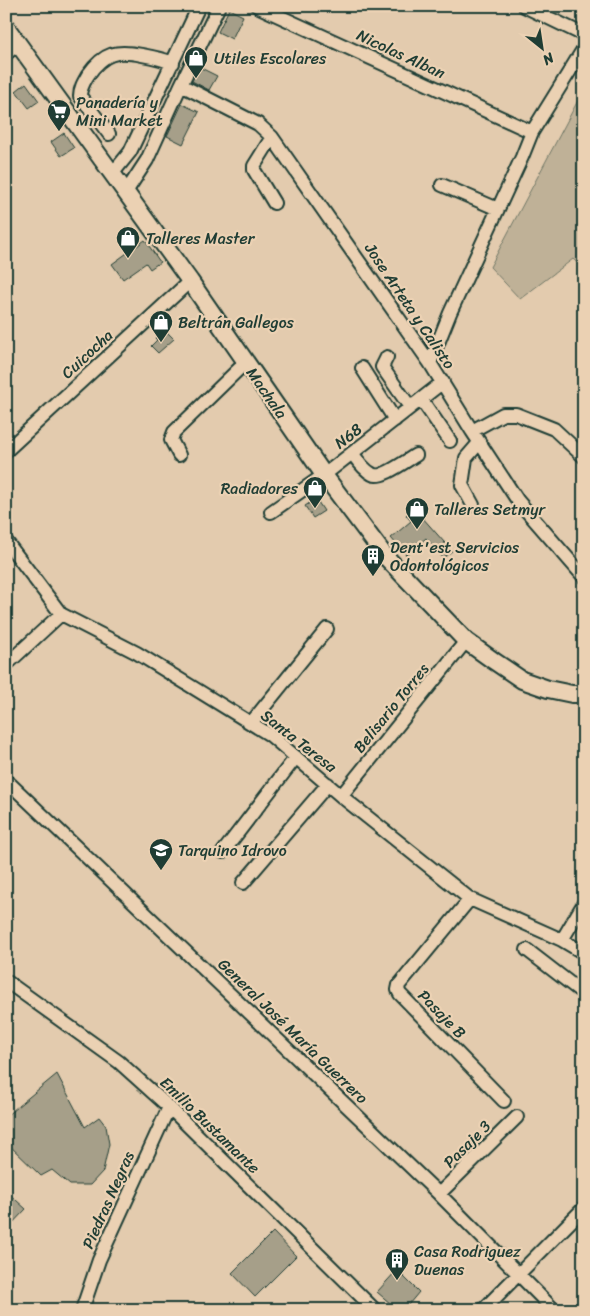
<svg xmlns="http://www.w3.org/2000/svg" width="590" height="1316" viewBox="0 0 590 1316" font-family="Sriracha,sans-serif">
<rect width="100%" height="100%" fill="#e3cbae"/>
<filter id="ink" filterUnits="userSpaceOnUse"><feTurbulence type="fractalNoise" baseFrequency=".02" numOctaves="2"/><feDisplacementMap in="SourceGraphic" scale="10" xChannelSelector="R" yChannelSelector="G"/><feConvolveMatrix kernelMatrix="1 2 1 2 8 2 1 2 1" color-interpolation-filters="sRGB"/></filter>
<g filter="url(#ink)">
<path fill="#bfb197" stroke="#6f7766" d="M 584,89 L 584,269 L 573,259 L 520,299 L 490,267 Z"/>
<path fill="#a69f89" stroke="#1f3d34" d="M 229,9 L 243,16 L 232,39 L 218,32 Z
M 199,67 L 217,76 L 209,90 L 192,81 Z
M 26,83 L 39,101 L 29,108 L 16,91 Z
M 182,104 L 199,112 L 183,144 L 167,136 Z
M 64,133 L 74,148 L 61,156 L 51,142 Z
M 145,240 L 160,262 L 150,269 L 146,263 L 123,279 L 112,264 Z
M 164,329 L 174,339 L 158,353 L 151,346 L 157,340 L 155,338 Z
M 316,499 L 324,511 L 313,518 L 305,506 Z
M 414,508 L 452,551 L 443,558 L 426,538 L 406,555 L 391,538 L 411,521 L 406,515 Z
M 57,1074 L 85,1127 L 99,1117 L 106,1126 L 109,1144 L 103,1171 L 90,1185 L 70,1185 L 52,1170 L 41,1176 L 6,1142 L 6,1116 Z
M 6,1191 L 26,1209 L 6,1230 Z
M 273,1232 L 296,1256 L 255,1297 L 232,1273 Z
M 397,1270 L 419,1292 L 404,1310 L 398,1310 L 377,1292 Z"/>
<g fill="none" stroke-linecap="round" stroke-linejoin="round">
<g stroke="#1f3d34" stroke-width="16">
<path id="minor" d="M 257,6 L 532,132
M 524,6 L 584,35
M 6,54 L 19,43
M 181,85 L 258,124 L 272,137 L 430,363 L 472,431 L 518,501 L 584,577
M 109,134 L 80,96 C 80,88 84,82 88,75 C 104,52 117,50 142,55 C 153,57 163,59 173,63
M 272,137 L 254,166 L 254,170 L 274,203
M 113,173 L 130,152 L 199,6
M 442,185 L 498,209
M 126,192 L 147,160 L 181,85 L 219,6
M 387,357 L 382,367 L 410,407
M 430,363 L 450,313 L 522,157 L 532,132 L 584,48
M 362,368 L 395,420
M 421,399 L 450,441
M 472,431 L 503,414 L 516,414 L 554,429 L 584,457
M 6,451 L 190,281
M 352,453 C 357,460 364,470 372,474 C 381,480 407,460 416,455
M 179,455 L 171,440 L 174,432 L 246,362
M 473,505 L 462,485 L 466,458 L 479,443
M 271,512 L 324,475 L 443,382
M 6,541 L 61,614 L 137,653 L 270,735 L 341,796 L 470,899 L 562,940 L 584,953
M 6,665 L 61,614
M 251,723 L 327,629
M 6,780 L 439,1194 L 554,1310
M 341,796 L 466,641
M 223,852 L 296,757
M 243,883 L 328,784
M 470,899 L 399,985 L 398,990 L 400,994 L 504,1101
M 562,940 L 584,903
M 527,950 L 584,994
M 6,981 L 119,1062 L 169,1107 L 375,1310
M 439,1194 L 517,1117
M 82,1310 L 99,1260 L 169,1107
M 483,1310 L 584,1208"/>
</g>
<g stroke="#1f3d34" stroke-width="20">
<path id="major" d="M 6,27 L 190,281 L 324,475 L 385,556 L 466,641 L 494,661 L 522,680 L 548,689 L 572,694 L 584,694"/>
</g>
<use href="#minor" stroke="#ebd1b3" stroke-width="12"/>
<use href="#major" stroke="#ebd1b3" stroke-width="16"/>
</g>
</g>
<defs>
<g id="shop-pin" transform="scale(1.25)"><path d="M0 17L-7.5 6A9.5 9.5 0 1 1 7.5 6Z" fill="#1f3d34" stroke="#ebd1b3"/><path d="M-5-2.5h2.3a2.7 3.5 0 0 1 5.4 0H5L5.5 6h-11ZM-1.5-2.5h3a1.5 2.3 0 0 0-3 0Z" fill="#fff"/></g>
<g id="supermarket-pin" transform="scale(1.25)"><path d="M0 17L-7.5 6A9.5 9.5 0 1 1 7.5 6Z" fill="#1f3d34" stroke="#ebd1b3"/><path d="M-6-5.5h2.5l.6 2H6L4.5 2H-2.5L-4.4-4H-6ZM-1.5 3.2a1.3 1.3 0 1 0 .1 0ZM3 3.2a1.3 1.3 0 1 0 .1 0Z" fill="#fff"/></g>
<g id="building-pin" transform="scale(1.25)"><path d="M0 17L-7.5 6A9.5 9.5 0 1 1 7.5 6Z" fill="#1f3d34" stroke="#ebd1b3"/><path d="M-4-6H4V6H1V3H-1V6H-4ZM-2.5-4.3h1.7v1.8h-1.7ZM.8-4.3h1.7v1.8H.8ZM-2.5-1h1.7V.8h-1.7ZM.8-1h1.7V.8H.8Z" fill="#fff"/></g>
<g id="school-pin" transform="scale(1.25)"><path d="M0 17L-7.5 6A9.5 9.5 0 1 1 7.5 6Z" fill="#1f3d34" stroke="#ebd1b3"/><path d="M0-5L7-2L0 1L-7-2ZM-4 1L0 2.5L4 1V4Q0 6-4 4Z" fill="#fff"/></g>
</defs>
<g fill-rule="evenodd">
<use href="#shop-pin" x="196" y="58"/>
<use href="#supermarket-pin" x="59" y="111"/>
<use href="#shop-pin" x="128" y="238"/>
<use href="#shop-pin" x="161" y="322"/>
<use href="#shop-pin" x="315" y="488"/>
<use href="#shop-pin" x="417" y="509"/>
<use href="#building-pin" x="373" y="556"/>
<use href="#school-pin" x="161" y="850"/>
<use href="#building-pin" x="397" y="1260"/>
</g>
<g text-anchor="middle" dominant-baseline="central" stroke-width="4.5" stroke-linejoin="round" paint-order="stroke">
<g font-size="16" fill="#1f3d34" stroke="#ebd1b3">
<text transform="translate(401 54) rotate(25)">Nicolas Alban</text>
<text transform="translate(410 306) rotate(56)">Jose Arteta y Calisto</text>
<text transform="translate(87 354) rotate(-43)">Cuicocha</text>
<text transform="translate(267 393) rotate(55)">Machala</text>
<text transform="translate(348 436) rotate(-38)">N68</text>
<text transform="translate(391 708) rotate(-51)">Belisario Torres</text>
<text transform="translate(299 741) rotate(38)">Santa Teresa</text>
<text transform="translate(442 1014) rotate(46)">Pasaje B</text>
<text transform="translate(293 1031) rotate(44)">General José María Guerrero</text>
<text transform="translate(210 1125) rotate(44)">Emilio Bustamante</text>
<text transform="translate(467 1144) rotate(-45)">Pasaje 3</text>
<text transform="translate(108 1200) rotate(-66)">Piedras Negras</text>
</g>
<g font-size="16" fill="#1f3d34" stroke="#ebd1b3" text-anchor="start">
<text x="214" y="58">Utiles Escolares</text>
<text x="76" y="102">Panadería y<tspan x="76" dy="18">Mini Market</tspan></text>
<text x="146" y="238">Talleres Master</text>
<text x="178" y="322">Beltrán Gallegos</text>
<text x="298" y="488" text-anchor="end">Radiadores</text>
<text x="434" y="509">Talleres Setmyr</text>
<text x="390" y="547">Dent'est Servicios<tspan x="390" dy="18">Odontológicos</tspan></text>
<text x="178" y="850">Tarquino Idrovo</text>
<text x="414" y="1251">Casa Rodriguez<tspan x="414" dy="18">Duenas</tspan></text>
</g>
</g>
<rect width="590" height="1316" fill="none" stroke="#ebd1b3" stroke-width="25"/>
<rect x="12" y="12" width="565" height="1291" fill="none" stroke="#1f3d34" stroke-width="2" filter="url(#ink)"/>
<g transform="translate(542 48) rotate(150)" stroke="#ebd1b3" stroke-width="4" paint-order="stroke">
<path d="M0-4L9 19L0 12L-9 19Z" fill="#1f3d34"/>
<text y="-8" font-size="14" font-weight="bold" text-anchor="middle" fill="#1f3d34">N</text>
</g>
</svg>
